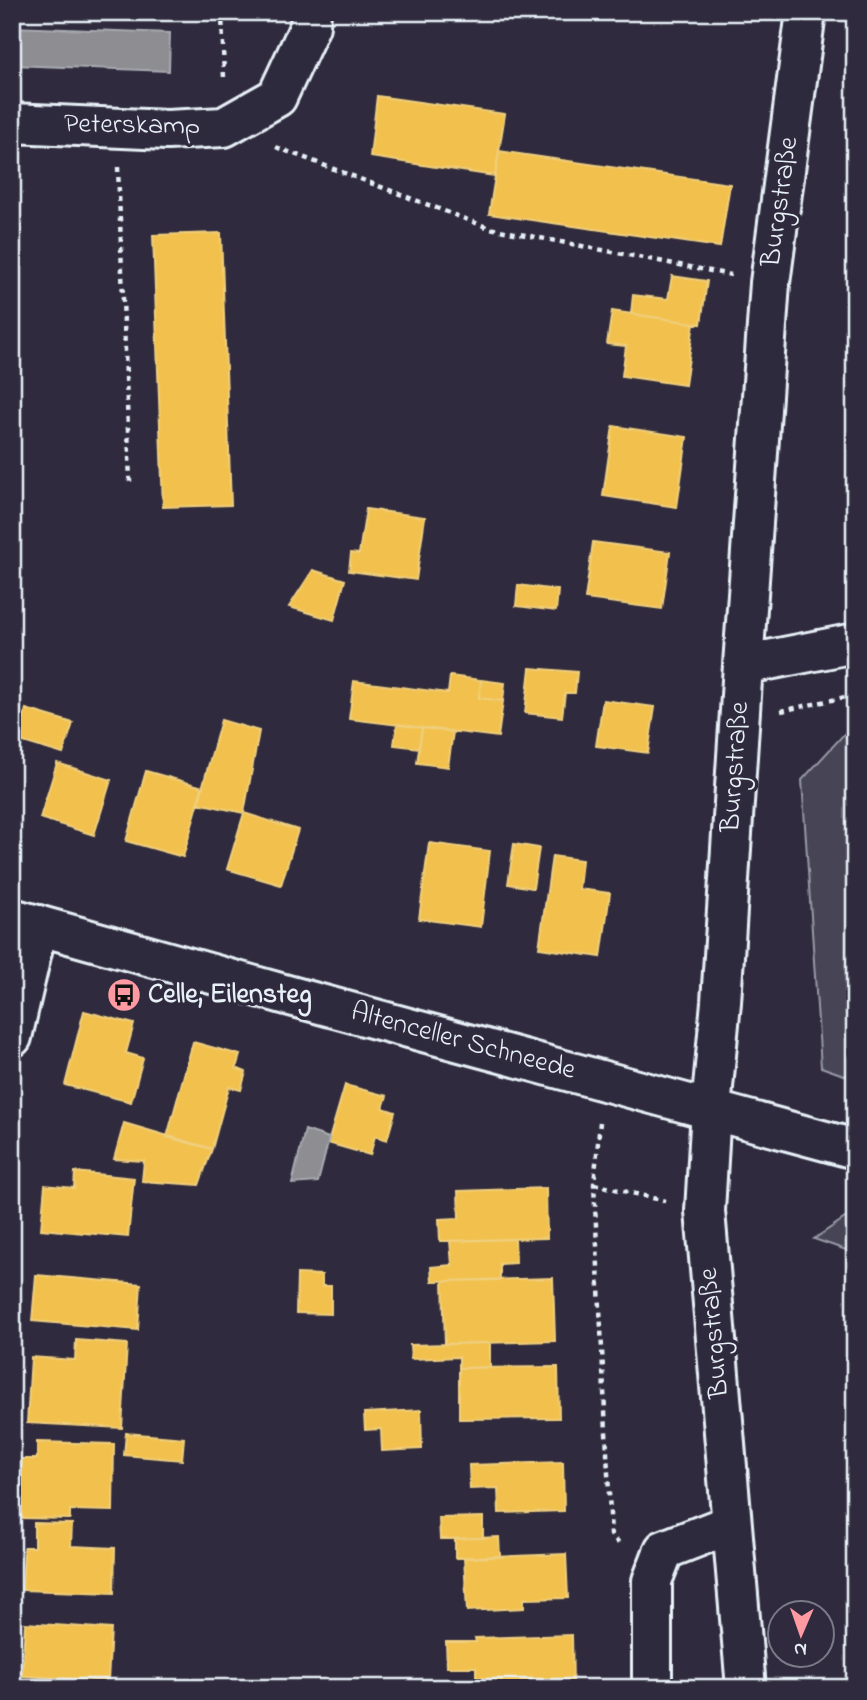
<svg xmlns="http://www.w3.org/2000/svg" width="867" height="1700" viewBox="0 0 867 1700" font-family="'Indie Flower',sans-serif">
<rect width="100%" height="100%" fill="#2f2a3d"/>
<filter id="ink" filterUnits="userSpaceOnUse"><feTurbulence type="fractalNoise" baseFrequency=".0143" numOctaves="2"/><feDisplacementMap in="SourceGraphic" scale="14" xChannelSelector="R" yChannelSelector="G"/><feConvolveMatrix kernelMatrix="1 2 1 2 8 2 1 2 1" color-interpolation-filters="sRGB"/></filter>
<g filter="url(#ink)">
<path fill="#464455" stroke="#979aa6" stroke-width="2" d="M 855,722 L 855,1079 L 821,1067 L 802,780 Z
M 845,1218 L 855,1219 L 855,1253 L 814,1239 Z"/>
<path fill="#f2c14e" stroke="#efcf81" stroke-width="2" d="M 377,96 L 505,114 L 495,176 L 370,157 Z
M 499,151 L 730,184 L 720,247 L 489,214 Z
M 221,233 L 231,505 L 163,507 L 153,235 Z
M 672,276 L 707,281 L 701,324 L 631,314 L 633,295 L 668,299 Z
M 612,311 L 694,323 L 685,385 L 622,376 L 626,346 L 607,344 Z
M 613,426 L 687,437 L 677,507 L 603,496 Z
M 366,509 L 425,517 L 416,580 L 349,571 L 351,553 L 359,554 Z
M 593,542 L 670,552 L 662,609 L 585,599 Z
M 313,570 L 345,580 L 334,620 L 289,607 Z
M 518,585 L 558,590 L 556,611 L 516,606 Z
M 530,668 L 577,672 L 575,693 L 565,693 L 562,717 L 525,713 Z
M 450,676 L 481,680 L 479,698 L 503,701 L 498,737 L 349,719 L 354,681 L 448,693 Z
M 481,680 L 505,683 L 503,701 L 479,698 Z
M 603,700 L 655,707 L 648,753 L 596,746 Z
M 26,709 L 73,723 L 63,754 L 17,740 Z
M 221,720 L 259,731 L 244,813 L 198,803 Z
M 397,724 L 422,728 L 419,748 L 394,745 Z
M 422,728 L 453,732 L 448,767 L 417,763 Z
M 57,763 L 111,780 L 94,835 L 40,818 Z
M 146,771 L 203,787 L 183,857 L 126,841 Z
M 244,813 L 298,830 L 281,885 L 227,869 Z
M 429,843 L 490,851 L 481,927 L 419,919 Z
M 514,844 L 539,848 L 533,888 L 508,884 Z
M 552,856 L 582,860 L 579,889 L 610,893 L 601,957 L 539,948 Z
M 84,1011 L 134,1024 L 126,1053 L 143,1058 L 131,1102 L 65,1085 Z
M 193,1042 L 240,1055 L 236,1068 L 246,1072 L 241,1090 L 229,1087 L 212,1149 L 167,1137 Z
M 345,1085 L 387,1096 L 383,1108 L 395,1112 L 387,1140 L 375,1136 L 370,1155 L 328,1143 Z
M 124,1123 L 212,1149 L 199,1185 L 142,1181 L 144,1161 L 114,1159 Z
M 75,1172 L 134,1178 L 128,1237 L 41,1229 L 45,1185 L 74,1188 Z
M 546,1188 L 547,1238 L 440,1241 L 439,1219 L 459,1218 L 458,1191 Z
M 515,1239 L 516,1263 L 500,1264 L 500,1280 L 432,1281 L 431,1267 L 452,1265 L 450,1241 Z
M 297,1274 L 322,1275 L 322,1286 L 331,1286 L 331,1314 L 296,1313 Z
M 36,1275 L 141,1284 L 138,1330 L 32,1321 Z
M 553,1278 L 555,1341 L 445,1344 L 443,1281 Z
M 76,1340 L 127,1344 L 122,1428 L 27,1423 L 31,1357 L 75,1360 Z
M 490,1343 L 490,1367 L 459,1368 L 459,1357 L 411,1359 L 410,1345 Z
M 558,1367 L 559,1418 L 459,1419 L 459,1368 Z
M 421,1410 L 422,1449 L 382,1451 L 381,1429 L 365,1430 L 364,1413 Z
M 126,1433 L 184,1438 L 182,1460 L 124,1455 Z
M 37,1442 L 114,1444 L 113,1511 L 70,1510 L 70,1519 L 20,1518 L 22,1459 L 37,1459 Z
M 563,1462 L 564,1511 L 499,1513 L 498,1488 L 470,1489 L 469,1465 Z
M 483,1517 L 483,1538 L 440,1539 L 439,1518 Z
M 34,1523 L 72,1524 L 71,1546 L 115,1548 L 114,1593 L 22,1590 L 24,1547 L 34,1547 Z
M 499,1537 L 500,1556 L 455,1558 L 455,1539 Z
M 566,1554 L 568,1598 L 524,1599 L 524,1608 L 467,1611 L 464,1558 Z
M 25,1623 L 111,1629 L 108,1681 L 22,1676 Z
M 572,1635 L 573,1685 L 476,1687 L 476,1667 L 447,1667 L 446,1642 L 476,1642 L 475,1638 Z"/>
<path fill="#8d8d92" stroke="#a8abb1" stroke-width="2" d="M 12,27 L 170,33 L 169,71 L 12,65 Z
M 305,1130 L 329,1138 L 328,1143 L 318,1182 L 292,1184 Z"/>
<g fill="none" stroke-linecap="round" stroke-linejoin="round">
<g stroke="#e8f1f8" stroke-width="44">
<path id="minor" d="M 12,123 L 167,130 L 224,127 L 277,97 L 310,26 L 311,12
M 743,665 L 855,643
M 12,1037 L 38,925
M 652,1688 L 652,1581 L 664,1550 L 731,1524
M 746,1688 L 705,1211 L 711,1109 L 721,1002 L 743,665 L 770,283 L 806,12"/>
</g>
<g stroke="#e8f1f8" stroke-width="44">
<path id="major" d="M 12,918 L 287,995 L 855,1149"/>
</g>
<path stroke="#e8f1f8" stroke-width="4.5" stroke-dasharray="5 5" stroke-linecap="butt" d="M 222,12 L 224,80
M 276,147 L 489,228 L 731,275
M 118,167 L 130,482
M 781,711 L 855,695
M 600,1122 L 594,1184 L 611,1535 L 621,1546
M 594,1184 L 665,1201"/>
<use href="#minor" stroke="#2f2a3d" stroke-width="38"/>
<use href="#major" stroke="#2f2a3d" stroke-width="38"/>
</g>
</g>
<defs>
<g id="bus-disc" transform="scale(1.75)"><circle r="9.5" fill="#ff9aa2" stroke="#2f2a3d"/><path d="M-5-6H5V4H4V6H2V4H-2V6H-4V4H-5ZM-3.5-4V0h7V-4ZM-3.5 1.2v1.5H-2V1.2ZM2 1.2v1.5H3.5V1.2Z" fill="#111"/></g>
</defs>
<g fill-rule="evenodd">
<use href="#bus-disc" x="124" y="995"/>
</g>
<g text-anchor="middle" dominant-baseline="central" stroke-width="7" stroke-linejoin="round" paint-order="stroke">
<g font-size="28" fill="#e8f1f8" stroke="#2f2a3d">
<text transform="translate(132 126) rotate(1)">Peterskamp</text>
<text transform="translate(781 202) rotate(-82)">Burgstraße</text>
<text transform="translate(736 767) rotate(-86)">Burgstraße</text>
<text transform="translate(463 1042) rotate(15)">Altenceller Schneede</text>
<text transform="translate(715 1333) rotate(-95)">Burgstraße</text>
</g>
<g font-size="28" font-weight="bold" fill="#e8f1f8" stroke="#2f2a3d" text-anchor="start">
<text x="148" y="995">Celle, Eilensteg</text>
</g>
</g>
<rect width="867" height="1700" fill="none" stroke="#2f2a3d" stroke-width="42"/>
<rect x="21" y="21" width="825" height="1658" fill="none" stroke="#e8f1f8" stroke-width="2.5" filter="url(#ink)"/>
<g transform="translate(801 1634) rotate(182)"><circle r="33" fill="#2f2a3d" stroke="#797a88" stroke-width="2"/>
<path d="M0-5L12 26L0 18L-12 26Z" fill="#ff9aa2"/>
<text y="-10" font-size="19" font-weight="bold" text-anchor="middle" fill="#e8f1f8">N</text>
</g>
</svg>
